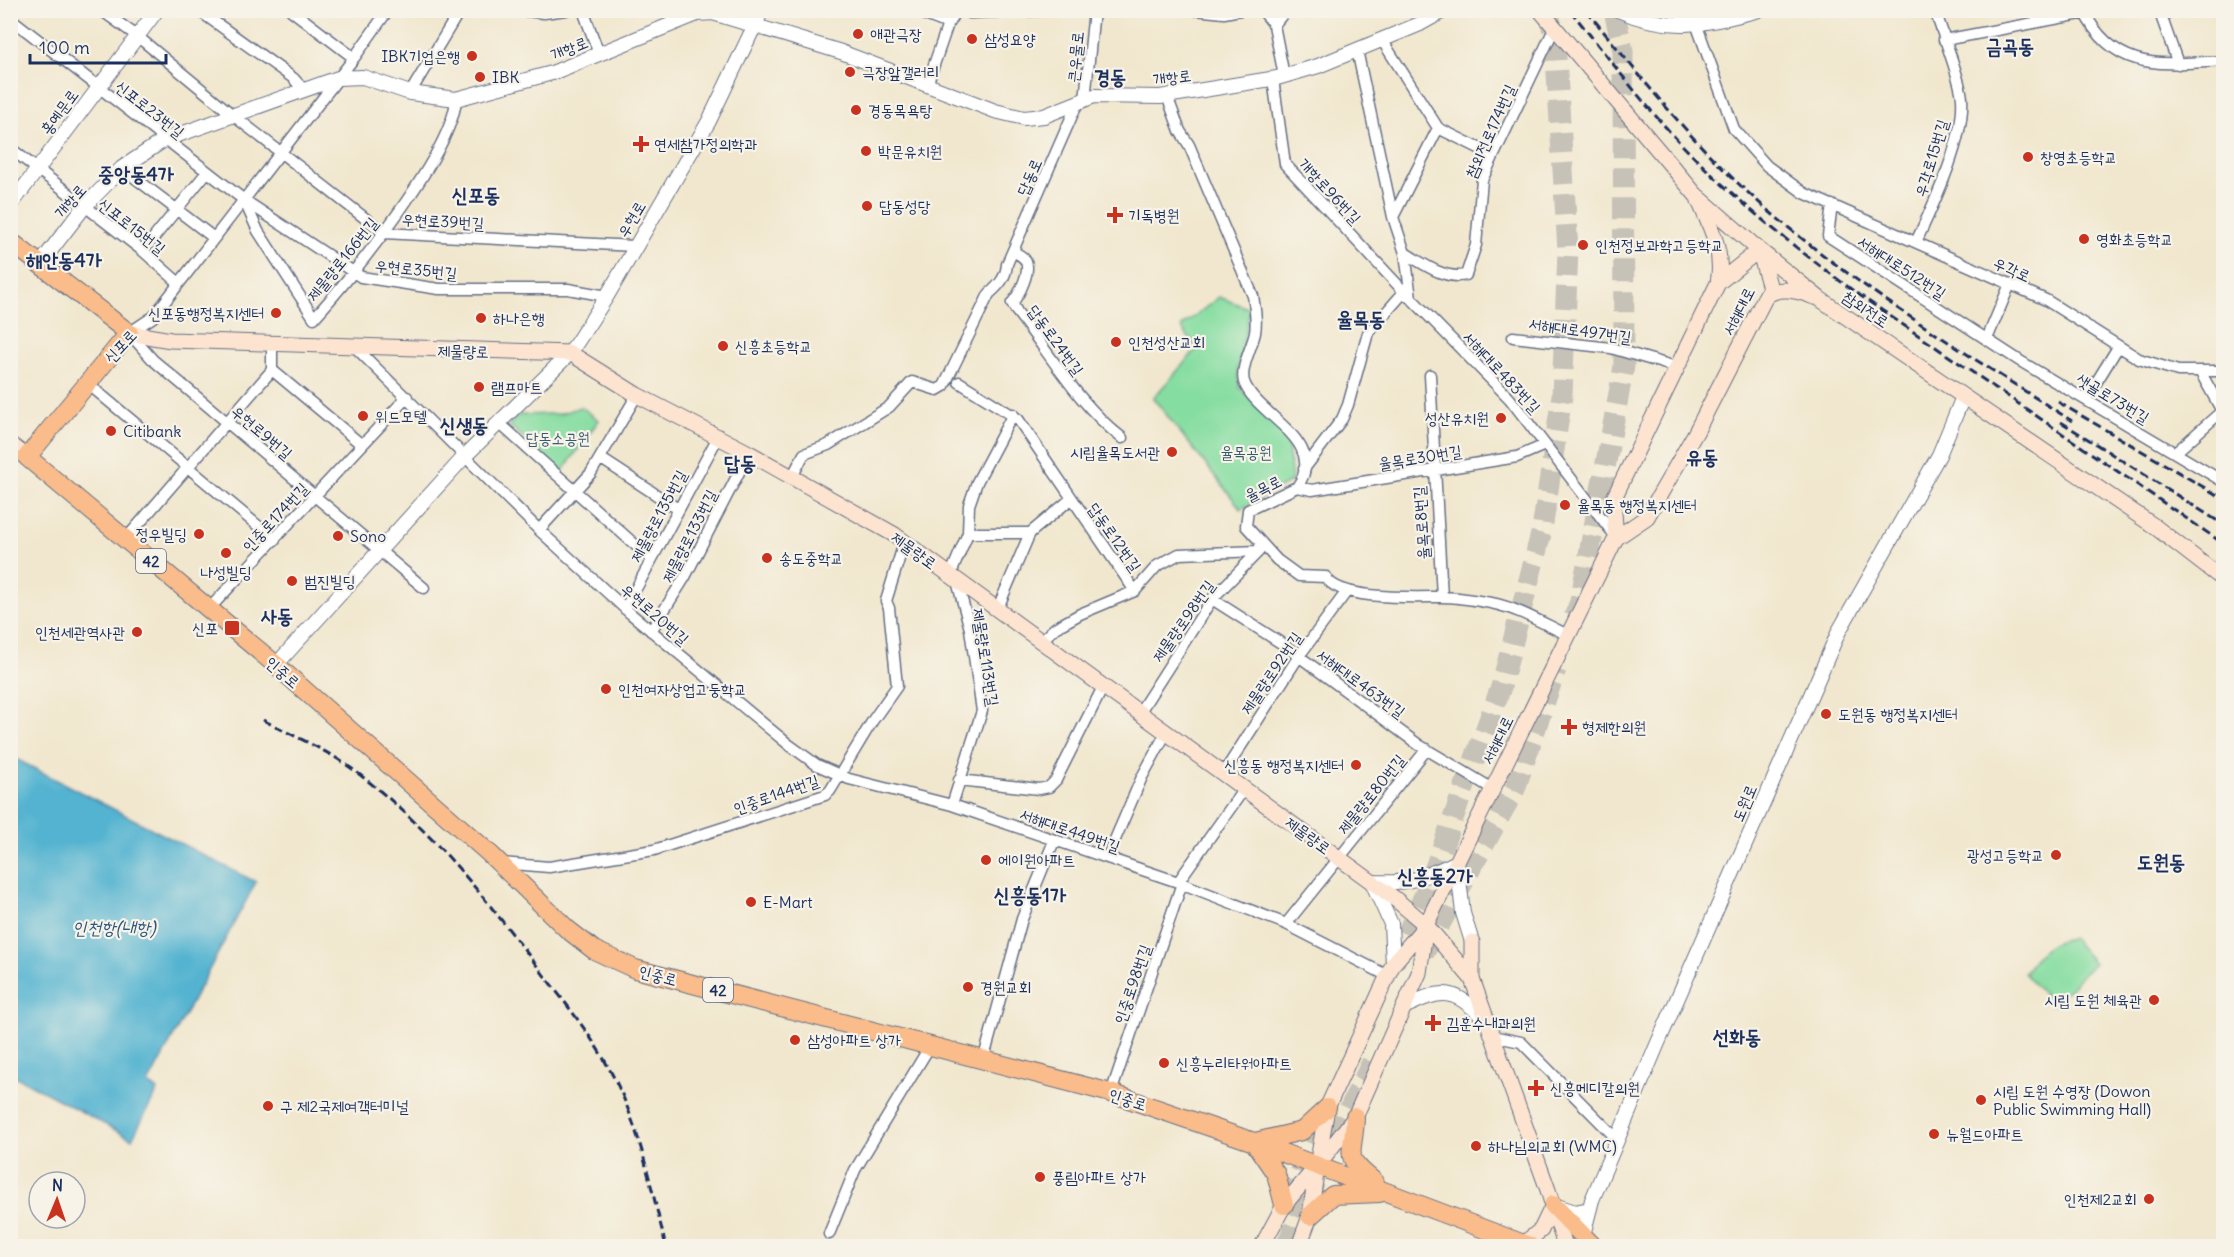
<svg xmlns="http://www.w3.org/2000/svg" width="2234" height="1257" viewBox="0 0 2234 1257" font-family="Delius,'Poor Story',sans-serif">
<rect width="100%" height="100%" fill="#f7f3e8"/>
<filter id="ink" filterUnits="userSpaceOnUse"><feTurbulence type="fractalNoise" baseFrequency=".0167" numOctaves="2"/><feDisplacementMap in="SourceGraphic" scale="12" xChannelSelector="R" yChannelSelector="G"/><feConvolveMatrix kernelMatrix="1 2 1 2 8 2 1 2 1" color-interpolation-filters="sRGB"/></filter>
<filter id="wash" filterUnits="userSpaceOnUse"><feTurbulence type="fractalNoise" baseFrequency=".008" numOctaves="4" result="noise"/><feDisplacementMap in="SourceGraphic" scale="24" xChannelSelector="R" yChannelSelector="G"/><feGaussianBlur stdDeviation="1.35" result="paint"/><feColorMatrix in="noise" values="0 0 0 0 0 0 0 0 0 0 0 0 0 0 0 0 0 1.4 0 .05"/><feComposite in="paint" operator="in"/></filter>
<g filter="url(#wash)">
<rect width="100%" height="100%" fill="#f1e7ce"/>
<path fill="#86dda1" stroke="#508680" stroke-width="1.5" d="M 1219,297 L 1250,309 L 1238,369 L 1239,387 L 1287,436 L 1292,481 L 1241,509 L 1153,398 L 1197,349 L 1181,327 Z
M 581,407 L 599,420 L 562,472 L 509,425 L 518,415 L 559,414 Z
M 2072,938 L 2094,963 L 2053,1005 L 2024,973 C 2036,955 2050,940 2072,938 Z"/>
<path fill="#52b3d0" stroke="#367197" stroke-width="1.5" d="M 10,756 L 256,882 L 148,1084 L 158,1090 L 132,1139 L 11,1074 Z"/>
</g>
<g filter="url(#ink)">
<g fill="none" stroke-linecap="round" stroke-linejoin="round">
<path stroke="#c6c2b8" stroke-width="21" stroke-dasharray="21 10" stroke-linecap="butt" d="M 1574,617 L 1580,602 L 1624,366 L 1623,51 L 1614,10
M 1424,953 L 1515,789 L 1556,669
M 1394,963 L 1428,887 L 1501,687 L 1542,530 L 1562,396 L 1568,251 L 1555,41 L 1549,14
M 1336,1137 L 1373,1060
M 1287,1201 L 1325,1117
M 1286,1246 L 1315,1181"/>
<g stroke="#666f85" stroke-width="13">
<path id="minor" d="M 101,10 L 137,36 L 234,116 L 384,233 L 634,246
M 198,10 L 293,78 L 304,90
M 291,10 L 354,58
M 388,10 L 354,58 L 153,317 L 129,333 L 153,360 L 424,588
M 517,10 L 544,13 L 566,10
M 583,10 L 599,54
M 913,10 L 948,24 L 956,10
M 963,10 L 970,13 L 1056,10
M 1195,10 L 1224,13 L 1240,10
M 1262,10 L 1274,25 L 1284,76
M 2083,10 C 2115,74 2164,64 2224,61
M 2159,10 L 2178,64
M 10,18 L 244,200 L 361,277 L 439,289 L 568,289 L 607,296
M 1274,25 L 1286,10
M 1697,26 L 1734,129 L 1767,166 L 1804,193 L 2046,300 L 2139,359 L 2178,371 L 2224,371
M 1382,40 L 1438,128 L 1493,155
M 1944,40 L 2102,10
M 1357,50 L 1393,217 L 1405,253 L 1411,298 L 1510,399 L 1616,537
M 1273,79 L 1285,164 L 1410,298
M 927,85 L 948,24
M 410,93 L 460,10
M 1167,96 L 1180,131 L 1189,145 L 1253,296 C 1255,309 1257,320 1255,333 C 1252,347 1240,368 1244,382 C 1256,416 1330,441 1297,487 L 1248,510 L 1246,526 L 1277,560 L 1299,576 L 1326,577 C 1338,601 1417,597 1441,597 C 1457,597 1475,600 1491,603 C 1518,608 1544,624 1568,635
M 1085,100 L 1094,10
M 10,148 L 143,251 L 179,283
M 122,168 L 214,238
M 244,200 L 258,231 L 314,318 C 352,277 453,152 456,99
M 1832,205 L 1828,236 L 2020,361 L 2224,482
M 1393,217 L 1438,128
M 1916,242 C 1933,205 1965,140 1962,98 C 1960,77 1942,33 1935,10
M 143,251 L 207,172
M 1013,251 C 1017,254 1023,256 1025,260 C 1032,270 1019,295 1012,303 L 1017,312 C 1051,355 1078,404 1122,438
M 1405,253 C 1424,264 1444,280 1466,275 L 1476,245 L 1482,180 L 1554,29
M 1513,337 L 1611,348 L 1676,367
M 1987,339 L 2010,284
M 355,347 L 539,530 L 631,614 L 788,744 L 817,765 L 849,779 L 952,805 L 1178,882 L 1286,924 L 1388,976
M 272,370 L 362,445
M 1430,375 L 1442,597
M 959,382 L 1018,419 L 1135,591
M 87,383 L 275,540
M 2086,399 L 2118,347
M 1013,414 L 977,482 L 969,505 L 968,533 L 1030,533
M 498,422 L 651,559
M 2175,453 L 2222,411 L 2201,373
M 600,458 L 678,509
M 1304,469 L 1342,419 L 1348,405 L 1368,333 L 1404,292
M 792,477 L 804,454 L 828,445 L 889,407 L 912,382 L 937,390 L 944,386 L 989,294 C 999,285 1006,278 1007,264 L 1078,102
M 1297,487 L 1312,490 L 1517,457 L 1545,445
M 539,530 L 591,473 L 637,395
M 125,540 L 272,370 L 272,344
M 950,576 L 968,533
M 1212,599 L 1281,643 L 1419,745 L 1493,789
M 209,609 L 407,397
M 625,609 L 718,437
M 997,610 L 1030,533 L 1071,499
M 651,631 L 685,577 L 749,453
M 1040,642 L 1055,628 L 1080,614 L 1135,591 L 1157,566 L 1179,554 L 1259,551 L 1261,542
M 1139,713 L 1212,599 L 1259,551
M 1223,774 L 1299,656 L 1347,591
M 959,780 L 1039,789 L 1049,787 L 1056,780 L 1103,687
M 952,805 L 982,711 L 970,629 L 957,581
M 1107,858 L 1142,777 L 1166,733
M 501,863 L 549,867 L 654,850 L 825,795 L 830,791 L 873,720 L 897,686 L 889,608 L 886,601 L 904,543
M 1178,882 L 1244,789
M 1286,924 L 1427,749
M 1492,1036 L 1521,1042 L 1618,1140
M 983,1061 L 1022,919 L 1054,841
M 1111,1093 L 1182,883
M 829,1234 L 855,1170 L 930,1046"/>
</g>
<g stroke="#666f85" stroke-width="16">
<path id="tertiary" d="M 1618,10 C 1671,33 1706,24 1759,10
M 10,206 L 157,10
M 40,264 L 84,207 L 122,168 L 164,140 L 338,78 L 363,77 L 410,93 L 456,99 L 552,73 L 697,14 L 713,13 L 841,52 L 995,111 L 1024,118 L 1044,116 L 1094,96 L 1160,97 L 1277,78 L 1318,66 L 1420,24 L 1445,10
M 276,665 L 465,456 L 570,353 L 607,296 L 709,121 L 762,10
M 1393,964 L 1391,924 L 1372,882 C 1411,884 1423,878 1457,862 L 1463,913 L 1472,942
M 1404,1007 C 1444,988 1453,988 1485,1019
M 1554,1205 L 1575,1212 L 1589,1209
M 1583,1235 L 1592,1200 L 1657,1045 L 1839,631 L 1939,455 L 1963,397"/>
</g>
<g stroke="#666f85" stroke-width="17">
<path id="secondary" d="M 1540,10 L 1696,195 L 1759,250 L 1820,299 L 2154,526 L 2224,580
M 1699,201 C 1711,228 1724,252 1718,283
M 1764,299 C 1775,284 1800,291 1814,297
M 129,333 L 171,340 L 570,353 L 637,395 L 749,453 L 895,535 L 1394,898 L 1426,925 L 1472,979 L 1548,1190 L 1565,1246
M 10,444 L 27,457
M 1616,538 L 1613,500 L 1718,283 L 1759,250
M 1472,942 L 1472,979
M 1523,1244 L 1541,1230 L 1553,1205
M 1262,1246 L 1284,1205 L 1317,1166 L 1327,1108 L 1393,964 L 1426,925 L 1616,538 L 1647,517 L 1696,432 L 1770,288 L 1759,250
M 1299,1246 L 1310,1216 L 1317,1166 L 1355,1117 L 1419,973 L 1426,925"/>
</g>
<g stroke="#666f85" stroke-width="20">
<path id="primary" d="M 10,241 L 129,333 L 27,457 L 276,665 L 491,855 L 567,929 L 594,950 L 635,969 L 1111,1093 L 1254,1142 L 1529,1246
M 1355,1117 C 1354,1157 1340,1154 1375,1182
M 1254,1142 L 1276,1174 L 1284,1205
M 1255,1142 L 1302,1131 L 1327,1108
M 1553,1205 L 1593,1246
M 1310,1216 L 1333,1195 L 1380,1193"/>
</g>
<use href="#minor" stroke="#fff" stroke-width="10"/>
<use href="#tertiary" stroke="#fff" stroke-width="14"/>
<use href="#secondary" stroke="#fde4d0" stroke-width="15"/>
<use href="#primary" stroke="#f9bc8a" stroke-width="18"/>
<path stroke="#1b2f5e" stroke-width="3" stroke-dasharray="9 4.5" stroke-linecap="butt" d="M 1570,10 C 1608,57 1645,107 1687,150 C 1739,203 1795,248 1855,292 L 2224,544
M 1586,10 C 1636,71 1684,133 1742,187 C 1837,276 1963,351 2072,421
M 2058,402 L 2224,499
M 2061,422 L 2224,525
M 263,720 C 293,736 328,750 355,771 C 429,827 478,889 534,962 C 561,998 591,1033 612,1074 C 640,1126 651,1189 666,1246"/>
</g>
</g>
<g fill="#c8321e" stroke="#f7f3e8" stroke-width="2">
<circle cx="858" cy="34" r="6"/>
<circle cx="972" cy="39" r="6"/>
<circle cx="472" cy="56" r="6"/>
<circle cx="850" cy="72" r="6"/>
<circle cx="480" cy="77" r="6"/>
<circle cx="856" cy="110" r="6"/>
<path d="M638 135h6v6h6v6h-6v6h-6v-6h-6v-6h6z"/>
<circle cx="866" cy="151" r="6"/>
<circle cx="2028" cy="157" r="6"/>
<circle cx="867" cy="206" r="6"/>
<path d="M1112 206h6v6h6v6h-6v6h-6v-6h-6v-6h6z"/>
<circle cx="2084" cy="239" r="6"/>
<circle cx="1583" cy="245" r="6"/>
<circle cx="276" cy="313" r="6"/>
<circle cx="481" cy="318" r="6"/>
<circle cx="1116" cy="342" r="6"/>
<circle cx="723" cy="346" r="6"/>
<circle cx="479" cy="387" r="6"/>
<circle cx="363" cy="416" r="6"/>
<circle cx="1501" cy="418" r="6"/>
<circle cx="111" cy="431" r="6"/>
<circle cx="1172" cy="452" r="6"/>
<circle cx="1565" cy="505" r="6"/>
<circle cx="199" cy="534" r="6"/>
<circle cx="338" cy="536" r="6"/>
<circle cx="226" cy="553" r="6"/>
<circle cx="767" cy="558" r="6"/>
<circle cx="292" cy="581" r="6"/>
<rect x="224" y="620" width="16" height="16" rx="3"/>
<circle cx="137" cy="632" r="6"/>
<circle cx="606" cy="689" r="6"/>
<circle cx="1826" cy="714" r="6"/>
<path d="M1566 718h6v6h6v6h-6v6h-6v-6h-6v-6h6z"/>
<circle cx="1356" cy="765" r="6"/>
<circle cx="2056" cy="855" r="6"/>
<circle cx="986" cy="860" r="6"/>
<circle cx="751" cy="902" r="6"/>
<circle cx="968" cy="987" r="6"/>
<circle cx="2154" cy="1000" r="6"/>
<path d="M1430 1014h6v6h6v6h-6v6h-6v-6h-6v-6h6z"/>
<circle cx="795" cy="1040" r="6"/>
<circle cx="1164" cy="1063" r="6"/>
<path d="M1533 1079h6v6h6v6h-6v6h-6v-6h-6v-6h6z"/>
<circle cx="1981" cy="1100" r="6"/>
<circle cx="268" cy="1106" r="6"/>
<circle cx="1934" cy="1134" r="6"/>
<circle cx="1476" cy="1146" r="6"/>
<circle cx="1040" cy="1177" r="6"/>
<circle cx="2149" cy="1199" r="6"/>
</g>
<g text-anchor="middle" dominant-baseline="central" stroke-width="4.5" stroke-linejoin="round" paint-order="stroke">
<g fill="#f7f3e8" stroke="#5d6a87" stroke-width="1.5">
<rect x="136" y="549" width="30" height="24" rx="4.5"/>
<rect x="703" y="978" width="30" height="24" rx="4.5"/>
</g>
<g font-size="15" font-weight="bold" fill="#1b2f5e">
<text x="151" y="561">42</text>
<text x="718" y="990">42</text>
</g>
<g font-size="16" fill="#1b2f5e" stroke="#f7f3e8" text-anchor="start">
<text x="870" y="34">애관극장</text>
<text x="984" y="39">삼성요양</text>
<text x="460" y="56" text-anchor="end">IBK기업은행</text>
<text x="862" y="72">극장앞갤러리</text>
<text x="492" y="77">IBK</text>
<text x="868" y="110">경동목욕탕</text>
<text x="654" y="144">연세참가정의학과</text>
<text x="878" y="151">박문유치원</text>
<text x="2040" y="157">창영초등학교</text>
<text x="879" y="206">답동성당</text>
<text x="1128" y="215">기독병원</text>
<text x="2096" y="239">영화초등학교</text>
<text x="1595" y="245">인천정보과학고등학교</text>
<text x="264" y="313" text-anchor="end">신포동행정복지센터</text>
<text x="493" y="318">하나은행</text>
<text x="1128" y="342">인천성산교회</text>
<text x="735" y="346">신흥초등학교</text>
<text x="491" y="387">램프마트</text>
<text x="375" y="416">위드모텔</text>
<text x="1489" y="418" text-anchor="end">성산유치원</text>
<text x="123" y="431">Citibank</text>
<text x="1160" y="452" text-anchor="end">시립율목도서관</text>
<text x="1577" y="505">율목동 행정복지센터</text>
<text x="187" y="534" text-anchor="end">정우빌딩</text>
<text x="350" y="536">Sono</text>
<text x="779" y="558">송도중학교</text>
<text x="226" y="572" text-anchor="middle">나성빌딩</text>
<text x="304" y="581">범진빌딩</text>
<text x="218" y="628" text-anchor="end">신포</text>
<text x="125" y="632" text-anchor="end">인천세관역사관</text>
<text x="618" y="689">인천여자상업고둥학교</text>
<text x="1838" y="714">도원동 행정복지센터</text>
<text x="1582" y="727">형제한의원</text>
<text x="1344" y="765" text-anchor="end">신흥동 행정복지센터</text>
<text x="2044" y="855" text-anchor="end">광성고등학교</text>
<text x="998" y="860">에이원아파트</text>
<text x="763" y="902">E-Mart</text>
<text x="980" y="987">경원교회</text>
<text x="2142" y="1000" text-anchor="end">시립 도원 체육관</text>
<text x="1446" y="1023">김훈수내과의원</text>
<text x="807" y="1040">삼성아파트 상가</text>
<text x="1176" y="1063">신흥누리타워아파트</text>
<text x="1550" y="1088">신흥메디칼의원</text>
<text x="1993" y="1091">시립 도원 수영장 (Dowon<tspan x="1993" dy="18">Public Swimming Hall)</tspan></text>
<text x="280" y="1106">구 제2국제여객터미널</text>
<text x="1946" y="1134">뉴월드아파트</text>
<text x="1488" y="1146">하나님의교회 (WMC)</text>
<text x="1052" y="1177">풍림아파트 상가</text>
<text x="2137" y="1199" text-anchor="end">인천제2교회</text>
</g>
<g font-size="16" fill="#1b2f5e" stroke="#f7f3e8">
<text transform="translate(569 48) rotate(-22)">개항로</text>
<text transform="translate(1075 57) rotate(-84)">큰우물로</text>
<text transform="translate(1172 77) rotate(-7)">개항로</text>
<text transform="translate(150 109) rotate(38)">신포로23번길</text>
<text transform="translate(59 112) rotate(-54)">홍예문로</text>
<text transform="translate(1490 131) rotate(-66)">참외전로174번길</text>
<text transform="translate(1931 158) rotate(-73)">우각로15번길</text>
<text transform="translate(1029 177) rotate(-66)">답동로</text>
<text transform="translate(1330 191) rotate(47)">개항로96번길</text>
<text transform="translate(70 201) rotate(-49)">개항로</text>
<text transform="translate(631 219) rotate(-59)">우현로</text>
<text transform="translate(443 221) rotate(3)">우현로39번길</text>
<text transform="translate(132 226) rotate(38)">신포로15번길</text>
<text transform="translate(342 259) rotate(-51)">제물량로166번길</text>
<text transform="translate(1902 267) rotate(33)">서해대로512번길</text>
<text transform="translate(416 269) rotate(6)">우현로35번길</text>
<text transform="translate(2012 269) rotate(24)">우각로</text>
<text transform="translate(1866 309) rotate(34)">참외전로</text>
<text transform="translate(1738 311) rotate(-63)">서해대로</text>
<text transform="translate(1580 330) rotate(8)">서해대로497번길</text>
<text transform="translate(1056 340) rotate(54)">답동로24번길</text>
<text transform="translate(120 346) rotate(-47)">신포로</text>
<text transform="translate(463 351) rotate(1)">제물량로</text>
<text transform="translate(1502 372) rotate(47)">서해대로483번길</text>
<text transform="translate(2113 398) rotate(31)">샛골로73번길</text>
<text transform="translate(262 432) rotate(40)">우현로9번길</text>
<text transform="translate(1420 457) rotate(-9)">율목로30번길</text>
<text transform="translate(1263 488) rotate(-27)">율목로</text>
<text transform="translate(658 516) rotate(-62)">제물량로135번길</text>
<text transform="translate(275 517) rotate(-47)">인중로174번길</text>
<text transform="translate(1421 523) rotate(-94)">율목로8번길</text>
<text transform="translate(689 536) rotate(-63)">제물량로133번길</text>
<text transform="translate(1115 537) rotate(55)">답동로12번길</text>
<text transform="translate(914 550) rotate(36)">제물량로</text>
<text transform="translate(655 614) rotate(41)">우현로20번길</text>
<text transform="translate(1183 621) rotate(-55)">제물량로98번길</text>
<text transform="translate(986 657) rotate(81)">제물량로113번길</text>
<text transform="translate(283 672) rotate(41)">인중로</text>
<text transform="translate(1271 673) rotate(-56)">제물량로92번길</text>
<text transform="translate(1361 683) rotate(36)">서해대로463번길</text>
<text transform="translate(1497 740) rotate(-64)">서해대로</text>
<text transform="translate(776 794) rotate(-19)">인중로144번길</text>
<text transform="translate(1371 794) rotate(-51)">제물량로80번길</text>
<text transform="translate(1744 803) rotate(-67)">도원로</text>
<text transform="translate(1070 830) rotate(19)">서해대로449번길</text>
<text transform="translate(1308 835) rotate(36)">제물량로</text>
<text transform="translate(658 975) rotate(15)">인중로</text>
<text transform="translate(1132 984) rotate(-71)">인중로98번길</text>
<text transform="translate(1128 1099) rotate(18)">인중로</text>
</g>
<g font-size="16" fill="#365a6f" stroke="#f7f3e8">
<text x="558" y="438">답동소공원</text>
<text x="1246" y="452">율목공원</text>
</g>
<g font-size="18" font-style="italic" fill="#2c5780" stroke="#f7f3e8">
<text x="114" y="927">인천항(내항)</text>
</g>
<g font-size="20" font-weight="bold" fill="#1b2f5e" stroke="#f7f3e8">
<text x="2010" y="45">금곡동</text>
<text x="1110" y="76">경동</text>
<text x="136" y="173">중앙동4가</text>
<text x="476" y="194">신포동</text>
<text x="64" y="259">해안동4가</text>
<text x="1361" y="318">율목동</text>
<text x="464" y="424">신생동</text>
<text x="1702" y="456">유동</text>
<text x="740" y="462">답동</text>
<text x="277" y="615">사동</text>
<text x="2161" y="861">도원동</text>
<text x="1435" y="875">신흥동2가</text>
<text x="1030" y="894">신흥동1가</text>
<text x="1737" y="1036">선화동</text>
</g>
</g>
<rect width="2234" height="1257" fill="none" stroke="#f7f3e8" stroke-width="36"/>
<g transform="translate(57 1200) rotate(2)"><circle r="28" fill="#f7f3e8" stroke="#9fa5b1" stroke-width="1.5"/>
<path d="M0-4.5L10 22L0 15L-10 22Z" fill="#c8321e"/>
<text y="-9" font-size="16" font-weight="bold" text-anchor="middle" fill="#1b2f5e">N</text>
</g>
<path d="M30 54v9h136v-9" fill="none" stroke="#1b2f5e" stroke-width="3"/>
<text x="39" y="54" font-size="18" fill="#1b2f5e" stroke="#f7f3e8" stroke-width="4.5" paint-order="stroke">100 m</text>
</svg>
